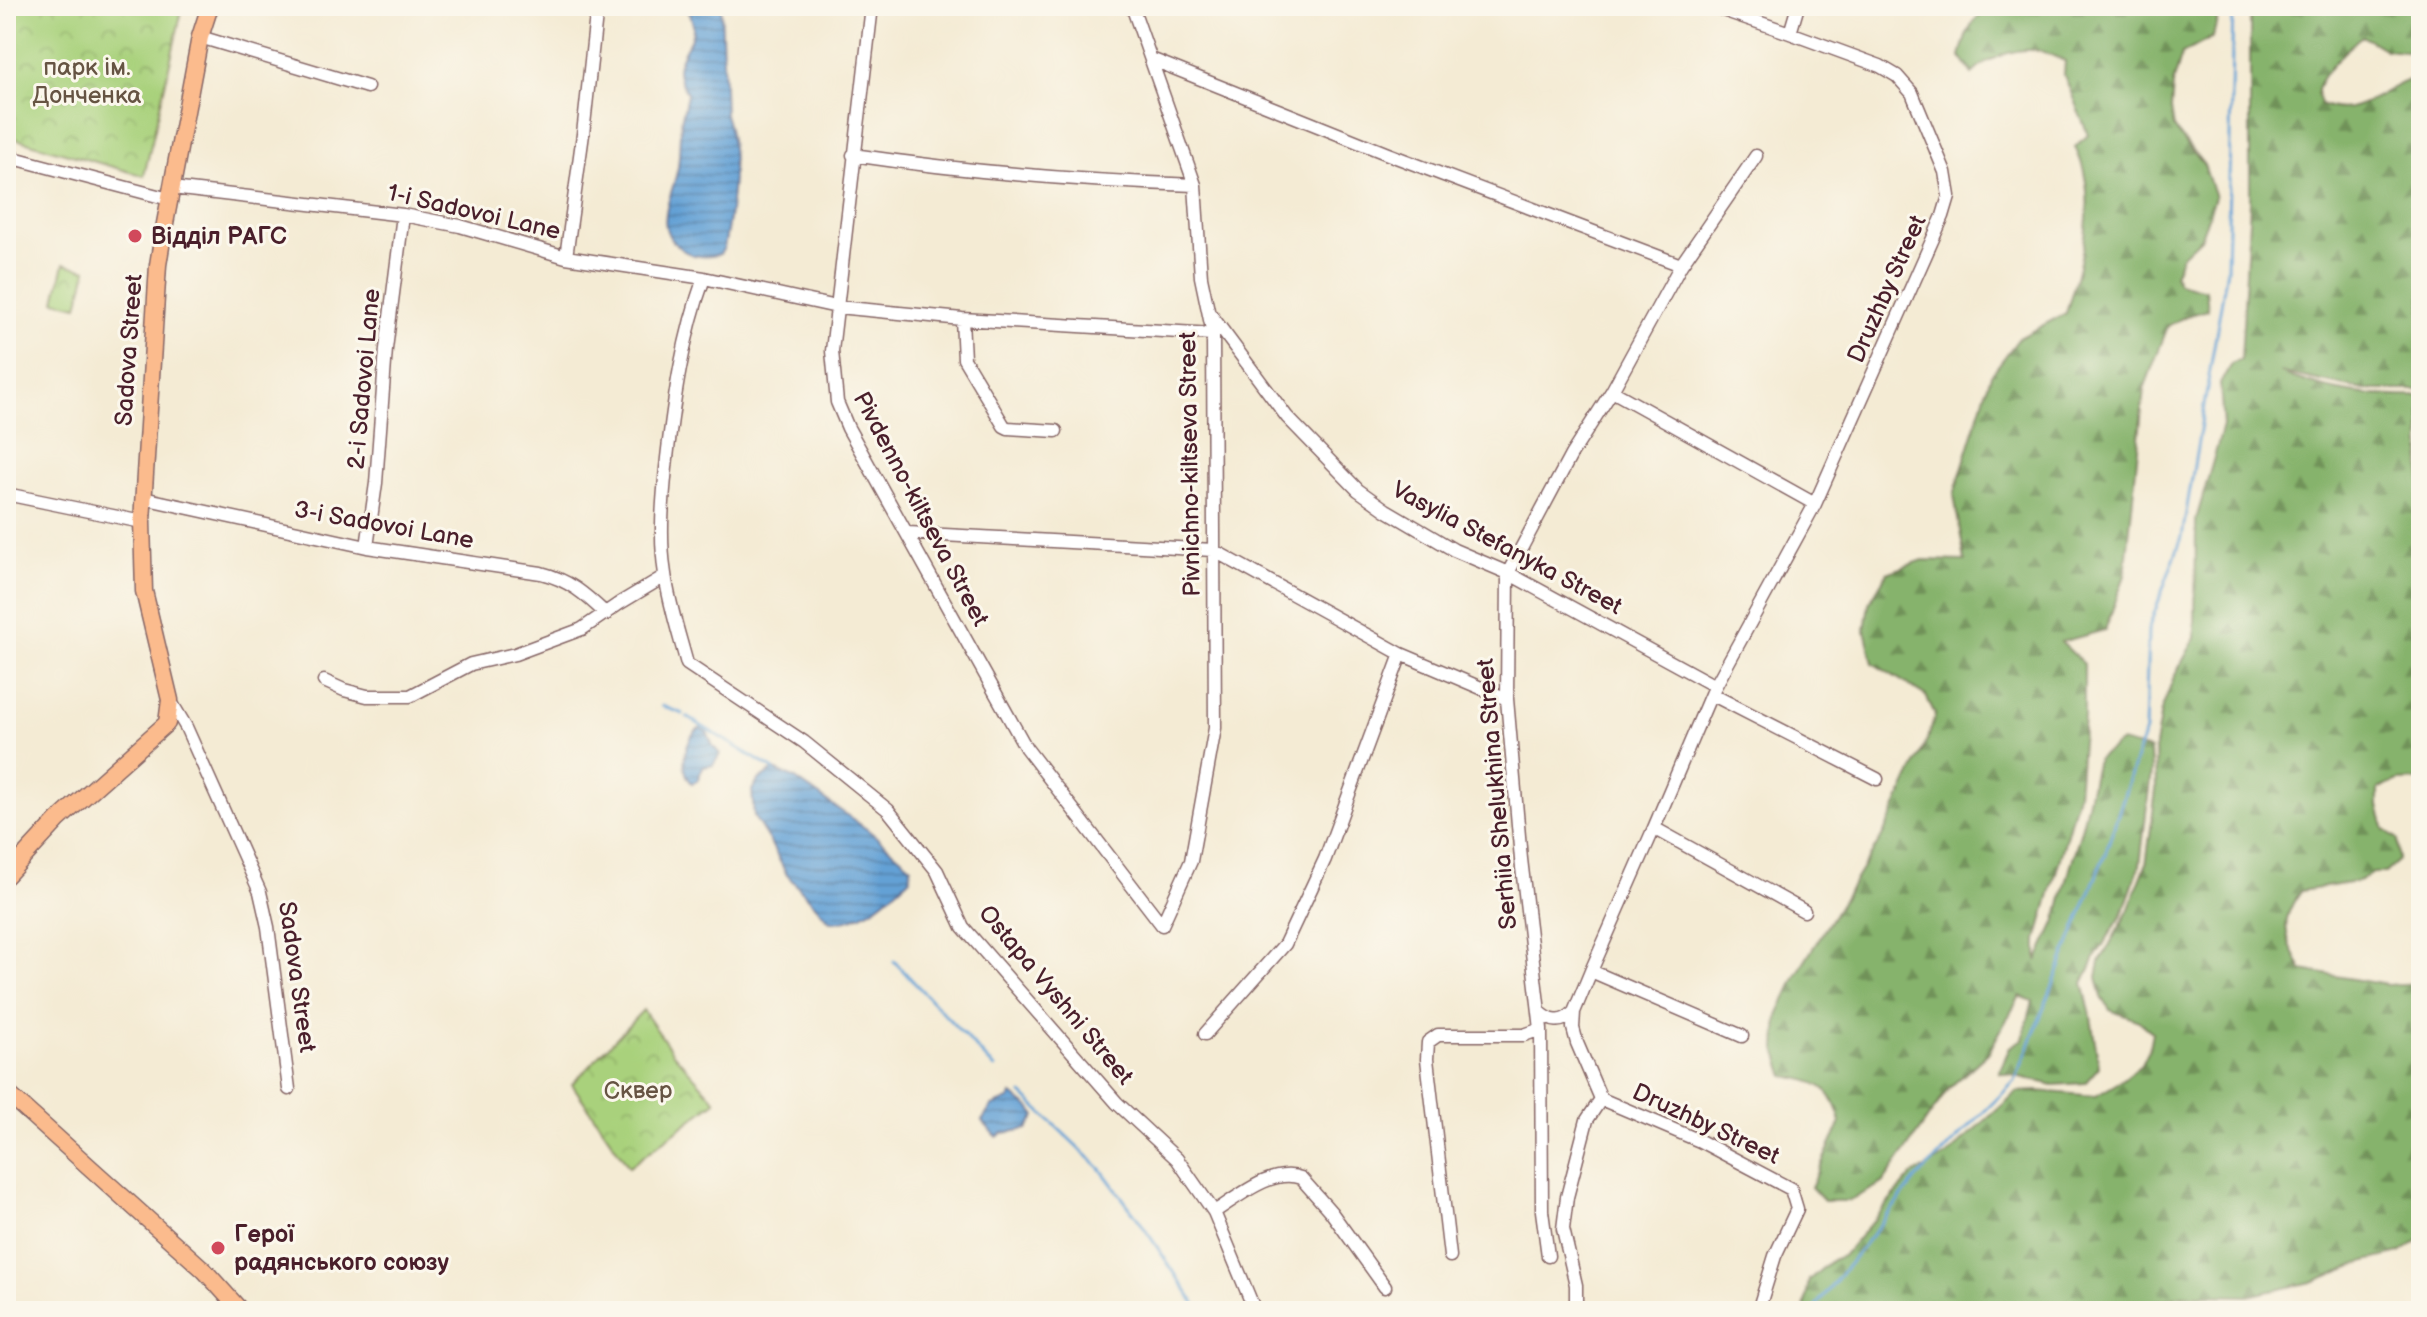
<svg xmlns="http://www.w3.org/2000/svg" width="2427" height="1317" viewBox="0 0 2427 1317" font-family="'Balsamiq Sans',sans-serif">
<defs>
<pattern id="forest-firs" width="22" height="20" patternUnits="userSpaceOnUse" patternTransform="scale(2)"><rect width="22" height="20" fill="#86b36c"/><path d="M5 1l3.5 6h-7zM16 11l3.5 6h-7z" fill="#709159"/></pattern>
<pattern id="park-crowns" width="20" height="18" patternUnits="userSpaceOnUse" patternTransform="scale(2)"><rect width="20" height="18" fill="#a9d17c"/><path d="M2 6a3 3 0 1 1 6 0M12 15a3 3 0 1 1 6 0" fill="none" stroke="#93b36b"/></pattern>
<pattern id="water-rules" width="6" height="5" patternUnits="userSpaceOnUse" patternTransform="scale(2)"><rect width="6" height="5" fill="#63a1d5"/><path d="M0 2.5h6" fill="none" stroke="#5483ad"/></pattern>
</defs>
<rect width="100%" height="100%" fill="#fbf7ec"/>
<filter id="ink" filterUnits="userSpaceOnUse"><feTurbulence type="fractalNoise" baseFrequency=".0125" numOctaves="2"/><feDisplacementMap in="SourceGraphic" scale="16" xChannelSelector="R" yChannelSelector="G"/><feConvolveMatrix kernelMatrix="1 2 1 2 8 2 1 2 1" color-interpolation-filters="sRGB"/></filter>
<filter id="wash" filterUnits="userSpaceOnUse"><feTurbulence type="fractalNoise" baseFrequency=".006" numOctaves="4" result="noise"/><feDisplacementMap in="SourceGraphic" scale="32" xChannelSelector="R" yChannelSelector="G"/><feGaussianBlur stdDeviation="1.8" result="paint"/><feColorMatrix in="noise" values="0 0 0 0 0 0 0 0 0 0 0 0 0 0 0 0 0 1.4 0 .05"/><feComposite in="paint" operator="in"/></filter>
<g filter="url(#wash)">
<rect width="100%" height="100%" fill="#f4ebd4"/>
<path fill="url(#forest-firs)" stroke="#68694c" stroke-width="2" d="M 1997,6 L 2221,6 L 2213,37 L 2182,54 L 2173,84 L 2171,109 L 2174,128 L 2204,165 L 2215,197 L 2201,237 L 2182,255 L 2174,275 L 2178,283 L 2206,290 L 2208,310 L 2186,316 L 2168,326 L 2144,389 L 2125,575 L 2105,630 L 2061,642 L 2084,664 L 2084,716 L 2078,794 L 2037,940 L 2037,961 L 2055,923 L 2083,822 L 2097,759 L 2121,742 L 2150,750 L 2151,771 L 2140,865 L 2122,915 L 2096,956 L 2083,983 L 2090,1011 L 2099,1067 L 2085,1083 L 2053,1085 L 1999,1072 L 2010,1047 L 2023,1039 L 2033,1001 L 2020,996 L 1988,1053 L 1949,1088 L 1883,1183 L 1849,1201 L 1824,1201 L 1811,1187 L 1841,1122 C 1831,1086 1820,1082 1785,1076 L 1776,1049 L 1778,1015 L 1797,974 L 1882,837 L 1929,736 L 1935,714 L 1926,696 L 1873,663 L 1865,630 L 1869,603 L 1887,573 L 1923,560 L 1965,561 L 1954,495 L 1991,375 L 2019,338 L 2066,313 C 2081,262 2101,198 2075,147 L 2088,135 L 2064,75 L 2065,61 C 2057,58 2048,53 2040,51 C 2016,47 1989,57 1972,74 L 1960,56 C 1966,33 1972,13 1997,6 Z
M 2250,6 L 2421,6 L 2421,54 L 2386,50 L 2362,36 C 2351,44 2317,78 2317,91 C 2317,95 2320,99 2321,104 C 2358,122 2387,83 2421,76 L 2421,390 L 2364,390 L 2279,372 C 2324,391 2372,398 2421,396 L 2421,537 L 2415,543 L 2421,573 L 2421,780 L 2398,781 L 2378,789 L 2378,806 L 2385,830 L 2398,839 L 2399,860 L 2385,873 L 2373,873 L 2356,882 L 2301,891 C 2277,923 2286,937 2302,970 L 2387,985 L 2421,983 L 2421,1238 L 2400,1253 L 2366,1261 L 2312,1282 L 2248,1296 L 2182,1295 L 2146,1304 L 2137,1311 L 1804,1311 L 1809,1280 L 1832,1260 L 1843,1256 L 1911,1176 L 1946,1156 L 2017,1092 L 2037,1091 L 2096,1096 L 2121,1081 L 2141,1065 L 2149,1048 L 2152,1032 L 2139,1021 L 2110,1010 L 2102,997 L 2097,977 L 2100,962 L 2128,911 L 2146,865 L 2156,790 L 2155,746 L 2161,711 L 2173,679 L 2195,638 L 2196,520 L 2223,426 L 2220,384 L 2231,364 L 2241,360 L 2250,202 Z"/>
<path fill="url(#park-crowns)" stroke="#7a7854" stroke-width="2" d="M 6,6 L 183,6 L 144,176 L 6,136 Z
M 64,264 L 87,270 L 78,306 L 55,301 Z
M 643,1010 L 673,1053 L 716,1101 L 629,1167 L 572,1084 Z"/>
<path fill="url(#water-rules)" stroke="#566080" stroke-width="2" d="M 686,6 L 721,6 L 725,114 C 739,155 732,206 724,248 L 720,254 C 707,258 696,258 684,251 C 649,229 673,197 678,167 C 680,152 679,138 681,123 C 682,112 686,104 687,93 C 663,59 695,50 693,25 C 693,19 688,11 686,6 Z
M 700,728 L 707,732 L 713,746 L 720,754 L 713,765 L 703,767 L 697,781 L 692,783 C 678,770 685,736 700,728 Z
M 774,770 L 794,778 L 868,830 L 911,866 L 910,878 C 888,898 860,925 830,921 L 787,875 L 770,842 L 754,817 L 752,790 L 759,780 Z
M 1012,1095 L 1030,1108 L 1036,1116 L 1027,1129 L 1003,1133 L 997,1137 L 982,1121 L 992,1106 L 1009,1099 Z"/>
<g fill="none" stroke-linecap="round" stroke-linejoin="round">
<path stroke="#63a1d5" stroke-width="3" d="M 662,706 L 683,714
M 687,717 L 774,770
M 894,961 L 995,1068
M 1022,1094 L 1100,1168 L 1139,1220 L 1200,1311
M 1812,1311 L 1915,1180 L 2015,1081 L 2105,854 L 2145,731 L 2148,630 L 2182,537 L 2227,269 L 2233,6"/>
</g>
</g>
<g filter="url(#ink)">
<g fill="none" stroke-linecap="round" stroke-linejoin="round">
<g stroke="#866666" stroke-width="15">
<path id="minor" d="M 872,6 L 832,351 L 837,402 L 848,428 L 1026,748 L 1162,925 L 1191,861 L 1215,728 L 1213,334 L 1201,277 L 1195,185 L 1132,6
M 1790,33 L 1798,6
M 200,37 L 367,87
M 1151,59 L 1388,154 L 1681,265
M 853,155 C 967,172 1080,181 1195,185
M 6,156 L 169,199
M 172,188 L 403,215 L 460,226 L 566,257 L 704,278 L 837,307 L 962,319 L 1213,334
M 566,257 L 583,134 L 597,6
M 704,278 C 683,336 674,397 667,458 C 663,496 659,536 665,574 C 669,604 679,634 687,664 L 804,742 L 888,810 L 937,871 L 963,927 L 1117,1103 L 1177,1159 L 1214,1212
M 1211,315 L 1287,417 L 1358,490 L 1386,510 L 1454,550 L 1508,573 L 1715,686
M 962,319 L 964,359 L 1004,426 L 1008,428 L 1056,431
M 1612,391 L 1815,504
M 6,494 L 142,522
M 143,498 L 367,547 L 541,573 C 569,580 585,594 606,614
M 908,533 L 1213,550 L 1401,654 L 1507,699
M 367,547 L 376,483 L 386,349 L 403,215
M 324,681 L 344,690 L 367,696 L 410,696 L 471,664 L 515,654 L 582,629 L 620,603 L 665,576
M 1711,694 L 1815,504 L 1943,216 L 1949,196 L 1945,172 L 1912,93 L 1897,76 L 1880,66 L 1790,33 L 1711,6
M 170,700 L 186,727 L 260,892 L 268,927 L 289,1089
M 1654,828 L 1711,694 L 1877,779
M 1591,971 L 1654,828 L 1804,911
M 1539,1011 C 1551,1023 1562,1024 1574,1012
M 1205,1034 L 1285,944 L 1325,859 L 1401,654
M 1742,1036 L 1591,971 L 1574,1012 L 1573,1028 L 1577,1043 L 1601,1099 L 1700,1141 L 1791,1189 L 1797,1209 L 1775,1256 L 1758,1311
M 1450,1256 L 1427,1059 L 1428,1042 L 1438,1035 L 1524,1035 L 1541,1029
M 1548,1256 L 1542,1211 L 1541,1029 L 1521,859 L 1507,699 L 1508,573 L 1571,455 L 1612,391 L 1681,265 L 1756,156
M 1255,1311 L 1214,1212 C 1237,1198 1272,1167 1301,1178 L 1331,1212 L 1385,1287
M 1576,1311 L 1576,1285 L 1563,1229 L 1567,1197 L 1587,1120 L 1601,1099"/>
</g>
<g stroke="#866666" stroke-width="19">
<path id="major" d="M 6,876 L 58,820 L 167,723 L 170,700 L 144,591 L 142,522 L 158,265 L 163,234 L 200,37 L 210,6
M 6,1092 L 204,1270 L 241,1311"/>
</g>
<use href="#minor" stroke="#fff" stroke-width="12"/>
<use href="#major" stroke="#fbbb8d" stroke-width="16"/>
</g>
</g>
<g fill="#d1495b" stroke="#fbf7ec" stroke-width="3">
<circle cx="135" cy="236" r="8"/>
<circle cx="218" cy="1248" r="8"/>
</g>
<g text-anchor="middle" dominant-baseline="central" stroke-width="6" stroke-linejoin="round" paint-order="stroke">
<g font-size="24" fill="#665443" stroke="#fbf7ec">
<text x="87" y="67">парк ім.<tspan x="87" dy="28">Донченка</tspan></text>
<text x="638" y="1090">Сквер</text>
</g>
<g font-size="24" fill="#4a1f2b" stroke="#fbf7ec">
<text transform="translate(474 212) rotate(13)">1-i Sadovoi Lane</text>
<text transform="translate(1887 289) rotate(-66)">Druzhby Street</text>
<text transform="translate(129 350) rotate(-86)">Sadova Street</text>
<text transform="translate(364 379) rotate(-85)">2-i Sadovoi Lane</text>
<text transform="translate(1190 464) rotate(-91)">Pivnichno-kiltseva Street</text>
<text transform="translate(921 509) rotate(62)">Pivdenno-kiltseva Street</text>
<text transform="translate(384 525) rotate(10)">3-i Sadovoi Lane</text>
<text transform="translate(1507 548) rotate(28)">Vasylia Stefanyka Street</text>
<text transform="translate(1497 794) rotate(-95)">Serhiia Shelukhina Street</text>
<text transform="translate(297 977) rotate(82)">Sadova Street</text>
<text transform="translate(1056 995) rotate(50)">Ostapa Vyshni Street</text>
<text transform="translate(1706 1124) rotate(25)">Druzhby Street</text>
</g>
<g font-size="24" font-weight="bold" fill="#4a1f2b" stroke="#fbf7ec" text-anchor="start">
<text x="151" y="236">Відділ РАГС</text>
<text x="234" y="1234">Герої<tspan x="234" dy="28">радянського союзу</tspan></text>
</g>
</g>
<rect width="2427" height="1317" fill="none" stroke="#fbf7ec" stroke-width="32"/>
</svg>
